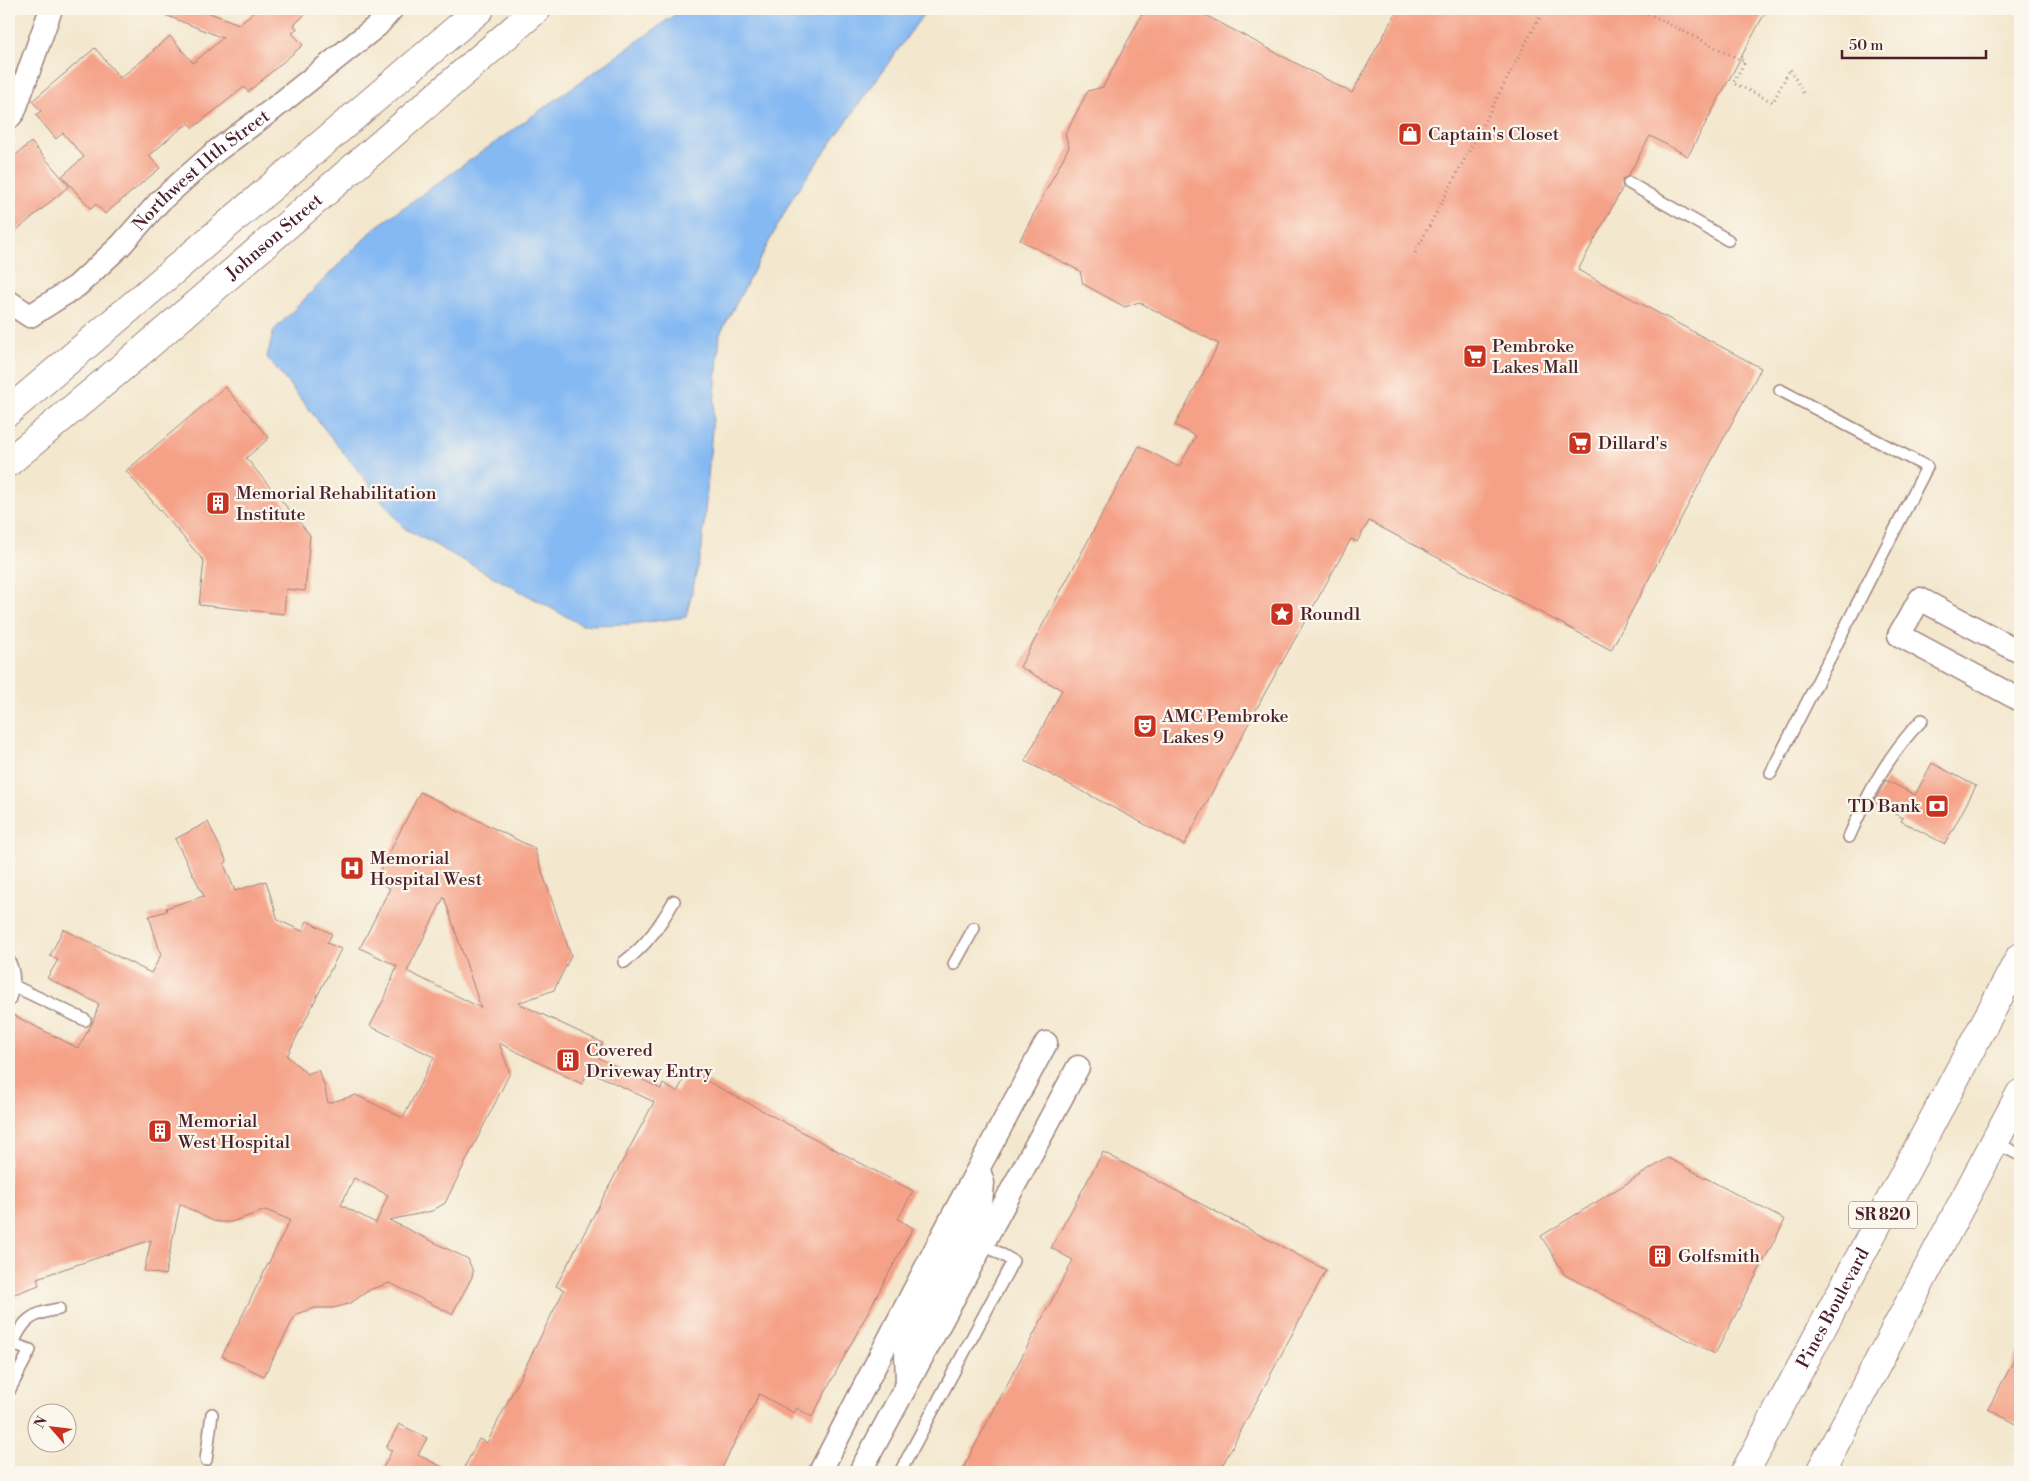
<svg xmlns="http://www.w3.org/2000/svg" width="2029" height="1481" viewBox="0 0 2029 1481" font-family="'Libre Bodoni',serif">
<rect width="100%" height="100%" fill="#fbf7ec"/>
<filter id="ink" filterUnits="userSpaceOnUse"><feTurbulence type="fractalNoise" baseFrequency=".02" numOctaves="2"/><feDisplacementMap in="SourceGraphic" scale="10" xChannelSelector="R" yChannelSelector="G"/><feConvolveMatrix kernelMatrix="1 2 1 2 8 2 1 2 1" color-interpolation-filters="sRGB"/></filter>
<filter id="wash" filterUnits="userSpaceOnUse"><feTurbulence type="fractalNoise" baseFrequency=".0096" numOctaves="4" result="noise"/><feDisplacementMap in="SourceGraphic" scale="20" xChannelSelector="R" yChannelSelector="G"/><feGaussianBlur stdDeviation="1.12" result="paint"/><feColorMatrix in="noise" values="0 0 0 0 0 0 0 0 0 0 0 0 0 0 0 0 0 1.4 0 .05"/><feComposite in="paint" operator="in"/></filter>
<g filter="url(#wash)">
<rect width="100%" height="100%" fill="#f3e7cd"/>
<path fill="#85b9f3" stroke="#686c8f" d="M 683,9 L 927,9 L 794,195 L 720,334 L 702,549 L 686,617 L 631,624 L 582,625 L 404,528 L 267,357 L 274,330 L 376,227 Z"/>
<g id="blocks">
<path fill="#f5a187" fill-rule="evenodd" d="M 150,9 L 199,9 L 239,24 L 257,9 L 310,9 L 294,25 L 297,29 L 292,33 L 303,45 L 248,92 L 244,87 L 193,128 L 189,123 L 175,133 L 149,156 L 160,168 L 105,214 L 96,204 L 91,209 L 62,176 L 84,157 L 63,133 L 56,139 L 36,115 L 41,111 L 32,101 L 95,48 L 120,78 L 154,51 L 153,50 L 170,36 L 193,63 L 223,38 Z
M 1145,9 L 1194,9 L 1352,93 L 1398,9 L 1767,9 L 1688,156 L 1650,136 L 1628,176 L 1622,180 L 1623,187 L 1578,270 L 1761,368 L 1611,650 L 1369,521 L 1357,542 L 1351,539 L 1266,691 L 1184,845 L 1025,761 L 1062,690 L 1020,667 L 1139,446 L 1179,467 L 1196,436 L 1175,425 L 1219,344 L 1139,302 L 1125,307 L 1083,284 L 1080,271 L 1020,240 L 1069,147 L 1065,134 L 1088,91 L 1103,87 Z
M 31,142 L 69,186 L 9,237 L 9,161 Z
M 225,387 L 269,438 L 246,458 L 310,535 L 305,591 L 286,589 L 284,614 L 199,605 L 204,561 L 126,471 Z
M 1932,763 L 1976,786 L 1945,844 L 1901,821 L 1903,818 L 1874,802 L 1886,780 L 1915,795 Z
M 420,792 L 534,848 L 571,956 L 554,990 L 518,1003 L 603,1043 L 595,1056 L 661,1089 L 663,1084 L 677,1092 L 688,1071 L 913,1191 L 898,1219 L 913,1228 L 812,1417 L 797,1408 L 794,1413 L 759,1394 L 720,1472 L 462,1472 L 479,1439 L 487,1443 L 564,1290 L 556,1286 L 654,1102 L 589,1071 L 582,1084 L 499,1043 L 510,1073 L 445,1203 L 432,1211 L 389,1220 L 468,1259 L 473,1272 L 472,1277 L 452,1314 L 390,1283 L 371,1289 L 349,1304 L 333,1308 L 315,1308 L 296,1314 L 264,1376 L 222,1356 L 290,1220 L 266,1210 L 231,1222 L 220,1222 L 213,1221 L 180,1204 L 165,1275 L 144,1271 L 151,1240 L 37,1278 L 39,1285 L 9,1296 L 9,1013 L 78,1048 L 92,1024 L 99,1004 L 47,978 L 58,960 L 50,956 L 63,929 L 151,973 L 161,955 L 149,916 L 167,911 L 166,908 L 204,896 L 175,839 L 208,822 L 227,862 L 224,864 L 235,891 L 266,881 L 278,920 L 302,931 L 307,921 L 332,934 L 327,943 L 341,949 L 287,1056 L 307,1074 L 318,1070 L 324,1085 L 328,1103 L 356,1095 L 403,1118 L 434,1057 L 370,1026 L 386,995 L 397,966 L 360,948 L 390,888 L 375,881 ZM 444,897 L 481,1008 L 407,971 ZM 354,1178 L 388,1195 L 376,1223 L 341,1205 Z
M 1103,1152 L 1326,1270 L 1219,1472 L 961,1472 L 1073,1260 L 1051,1248 Z
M 1668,1158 L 1785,1220 L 1715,1354 L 1565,1275 L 1541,1236 Z
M 2020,1349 L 2020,1426 L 1988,1409 Z
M 399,1424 L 427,1438 L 418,1455 L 453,1472 L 381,1472 L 392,1450 L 386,1448 Z"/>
</g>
</g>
<g filter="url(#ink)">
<use href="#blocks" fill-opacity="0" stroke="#9e837c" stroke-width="1"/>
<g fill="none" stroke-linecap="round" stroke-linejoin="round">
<g stroke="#9e837c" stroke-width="14">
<path id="service" d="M 1629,183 L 1728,240
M 1771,773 L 1927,467 L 1780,390
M 1849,837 C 1868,794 1888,754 1922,720
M 9,961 C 16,975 14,987 9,1001
M 624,962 C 647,945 660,925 674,901
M 954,964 L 974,928
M 14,986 L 85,1020
M 1994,1142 L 2020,1155
M 9,1343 L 30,1350 L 9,1391
M 13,1344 C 23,1319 33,1313 59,1309
M 206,1460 L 212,1414
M 900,1472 L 1013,1261 L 983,1244"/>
</g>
<g stroke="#9e837c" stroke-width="25">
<g id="minor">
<path d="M 9,118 L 14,112 L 51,9"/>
<path id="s1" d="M 9,302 L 30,316 L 77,286 L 121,245 L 160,201 L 215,152 L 272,110 L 377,26 L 392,9"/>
<path d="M 2020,652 L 1920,599 L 1899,635 L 2020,700"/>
<path d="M 907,1383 L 906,1352 L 912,1335 L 981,1203 L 983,1183 L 979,1170"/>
<path d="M 820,1472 L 951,1219 L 1046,1043"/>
<path d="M 860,1472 L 1078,1067"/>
</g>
</g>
<g stroke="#9e837c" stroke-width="30">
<g id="tertiary">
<path d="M 9,411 L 480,9"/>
<path id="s2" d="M 9,462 L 144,349 L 537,9"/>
</g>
</g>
<g stroke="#9e837c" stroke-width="30">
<g id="trunk">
<path id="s3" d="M 1745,1472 L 2020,957"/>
<path d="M 1820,1472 L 2020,1094"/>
</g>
</g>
<path stroke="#9e837c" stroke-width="3" stroke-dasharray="1 4" stroke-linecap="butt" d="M 1639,9 L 1745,62 L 1733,83 L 1773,102 L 1790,69 L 1805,96
M 1415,253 L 1544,9"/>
<use href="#service" stroke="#fff" stroke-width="11"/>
<use href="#minor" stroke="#fff" stroke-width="22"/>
<use href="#tertiary" stroke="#fff" stroke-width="28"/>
<use href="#trunk" stroke="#fff" stroke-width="28"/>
</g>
</g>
<defs>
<g id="shop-square" transform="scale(1.25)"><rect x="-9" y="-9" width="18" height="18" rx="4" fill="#c8321e" stroke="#fbf7ec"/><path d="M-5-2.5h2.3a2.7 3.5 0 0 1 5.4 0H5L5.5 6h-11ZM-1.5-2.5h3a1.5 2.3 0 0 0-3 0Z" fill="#fff"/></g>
<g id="supermarket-square" transform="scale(1.25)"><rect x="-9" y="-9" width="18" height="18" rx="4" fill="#c8321e" stroke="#fbf7ec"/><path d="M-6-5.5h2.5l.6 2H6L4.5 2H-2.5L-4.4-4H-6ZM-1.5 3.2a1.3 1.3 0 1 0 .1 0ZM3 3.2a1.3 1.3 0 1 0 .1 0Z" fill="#fff"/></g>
<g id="building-square" transform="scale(1.25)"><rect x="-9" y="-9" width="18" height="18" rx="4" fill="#c8321e" stroke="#fbf7ec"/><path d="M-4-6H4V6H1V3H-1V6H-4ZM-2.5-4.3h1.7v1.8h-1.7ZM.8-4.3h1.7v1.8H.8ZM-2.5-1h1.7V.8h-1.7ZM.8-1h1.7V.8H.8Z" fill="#fff"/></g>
<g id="sight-square" transform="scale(1.25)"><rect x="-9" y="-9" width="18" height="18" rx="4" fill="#c8321e" stroke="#fbf7ec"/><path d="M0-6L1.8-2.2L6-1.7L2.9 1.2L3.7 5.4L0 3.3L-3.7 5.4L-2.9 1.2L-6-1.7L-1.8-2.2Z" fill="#fff"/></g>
<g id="theatre-square" transform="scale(1.25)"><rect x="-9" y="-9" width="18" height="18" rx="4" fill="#c8321e" stroke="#fbf7ec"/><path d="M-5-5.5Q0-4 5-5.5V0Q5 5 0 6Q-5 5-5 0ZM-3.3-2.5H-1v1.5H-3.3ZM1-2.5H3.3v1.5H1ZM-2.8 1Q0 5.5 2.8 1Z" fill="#fff"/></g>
<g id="bank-square" transform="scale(1.25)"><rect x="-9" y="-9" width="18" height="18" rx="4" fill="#c8321e" stroke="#fbf7ec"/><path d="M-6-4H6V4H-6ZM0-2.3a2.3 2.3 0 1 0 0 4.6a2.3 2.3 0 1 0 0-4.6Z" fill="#fff"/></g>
<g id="hospital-square" transform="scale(1.25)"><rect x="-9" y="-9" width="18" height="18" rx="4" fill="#c8321e" stroke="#fbf7ec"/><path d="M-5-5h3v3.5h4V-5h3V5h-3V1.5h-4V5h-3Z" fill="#fff"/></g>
</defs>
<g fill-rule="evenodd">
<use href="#shop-square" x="1410" y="134"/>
<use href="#supermarket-square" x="1475" y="356"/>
<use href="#supermarket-square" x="1580" y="443"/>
<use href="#building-square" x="218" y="503"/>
<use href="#sight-square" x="1282" y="614"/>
<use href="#theatre-square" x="1145" y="726"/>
<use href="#bank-square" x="1937" y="806"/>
<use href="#hospital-square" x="352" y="868"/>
<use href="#building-square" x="568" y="1060"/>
<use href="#building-square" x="160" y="1131"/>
<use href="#building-square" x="1660" y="1256"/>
</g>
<g text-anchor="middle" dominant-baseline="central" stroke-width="4.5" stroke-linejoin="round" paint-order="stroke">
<rect fill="#fbf7ec" stroke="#7f6065" stroke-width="1" x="1849" y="1201.5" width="68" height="27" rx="4"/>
<g font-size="16" font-weight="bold" fill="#4a1f2b">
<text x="1883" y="1215">SR 820</text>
</g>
<g font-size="18" fill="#4a1f2b" stroke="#fbf7ec" text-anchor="start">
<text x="1428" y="134">Captain's Closet</text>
<text x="1492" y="346">Pembroke<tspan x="1492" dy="21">Lakes Mall</tspan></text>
<text x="1598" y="443">Dillard's</text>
<text x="236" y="493">Memorial Rehabilitation<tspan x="236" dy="21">Institute</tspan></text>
<text x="1300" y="614">Round1</text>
<text x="1162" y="716">AMC Pembroke<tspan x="1162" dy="21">Lakes 9</tspan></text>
<text x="1920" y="806" text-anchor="end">TD Bank</text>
<text x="370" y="858">Memorial<tspan x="370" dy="21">Hospital West</tspan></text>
<text x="586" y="1050">Covered<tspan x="586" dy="21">Driveway Entry</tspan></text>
<text x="178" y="1121">Memorial<tspan x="178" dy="21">West Hospital</tspan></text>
<text x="1678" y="1256">Golfsmith</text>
</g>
<g font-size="18" fill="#4a1f2b" stroke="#fbf7ec">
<text stroke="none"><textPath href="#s1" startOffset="251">Northwest 11th Street</textPath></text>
<text stroke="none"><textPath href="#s2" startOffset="348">Johnson Street</textPath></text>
<text stroke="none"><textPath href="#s3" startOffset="186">Pines Boulevard</textPath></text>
</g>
</g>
<rect width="2029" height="1481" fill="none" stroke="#fbf7ec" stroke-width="30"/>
<g transform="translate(52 1428) rotate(298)"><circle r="24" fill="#fbf7ec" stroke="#b4a19f"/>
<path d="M0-4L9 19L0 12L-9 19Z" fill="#c8321e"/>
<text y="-8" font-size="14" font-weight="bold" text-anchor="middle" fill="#4a1f2b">N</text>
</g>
<path d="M1842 50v8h144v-8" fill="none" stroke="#4a1f2b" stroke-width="2.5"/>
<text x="1849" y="50" font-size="15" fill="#4a1f2b" stroke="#fbf7ec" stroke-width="4" paint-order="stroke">50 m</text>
</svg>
